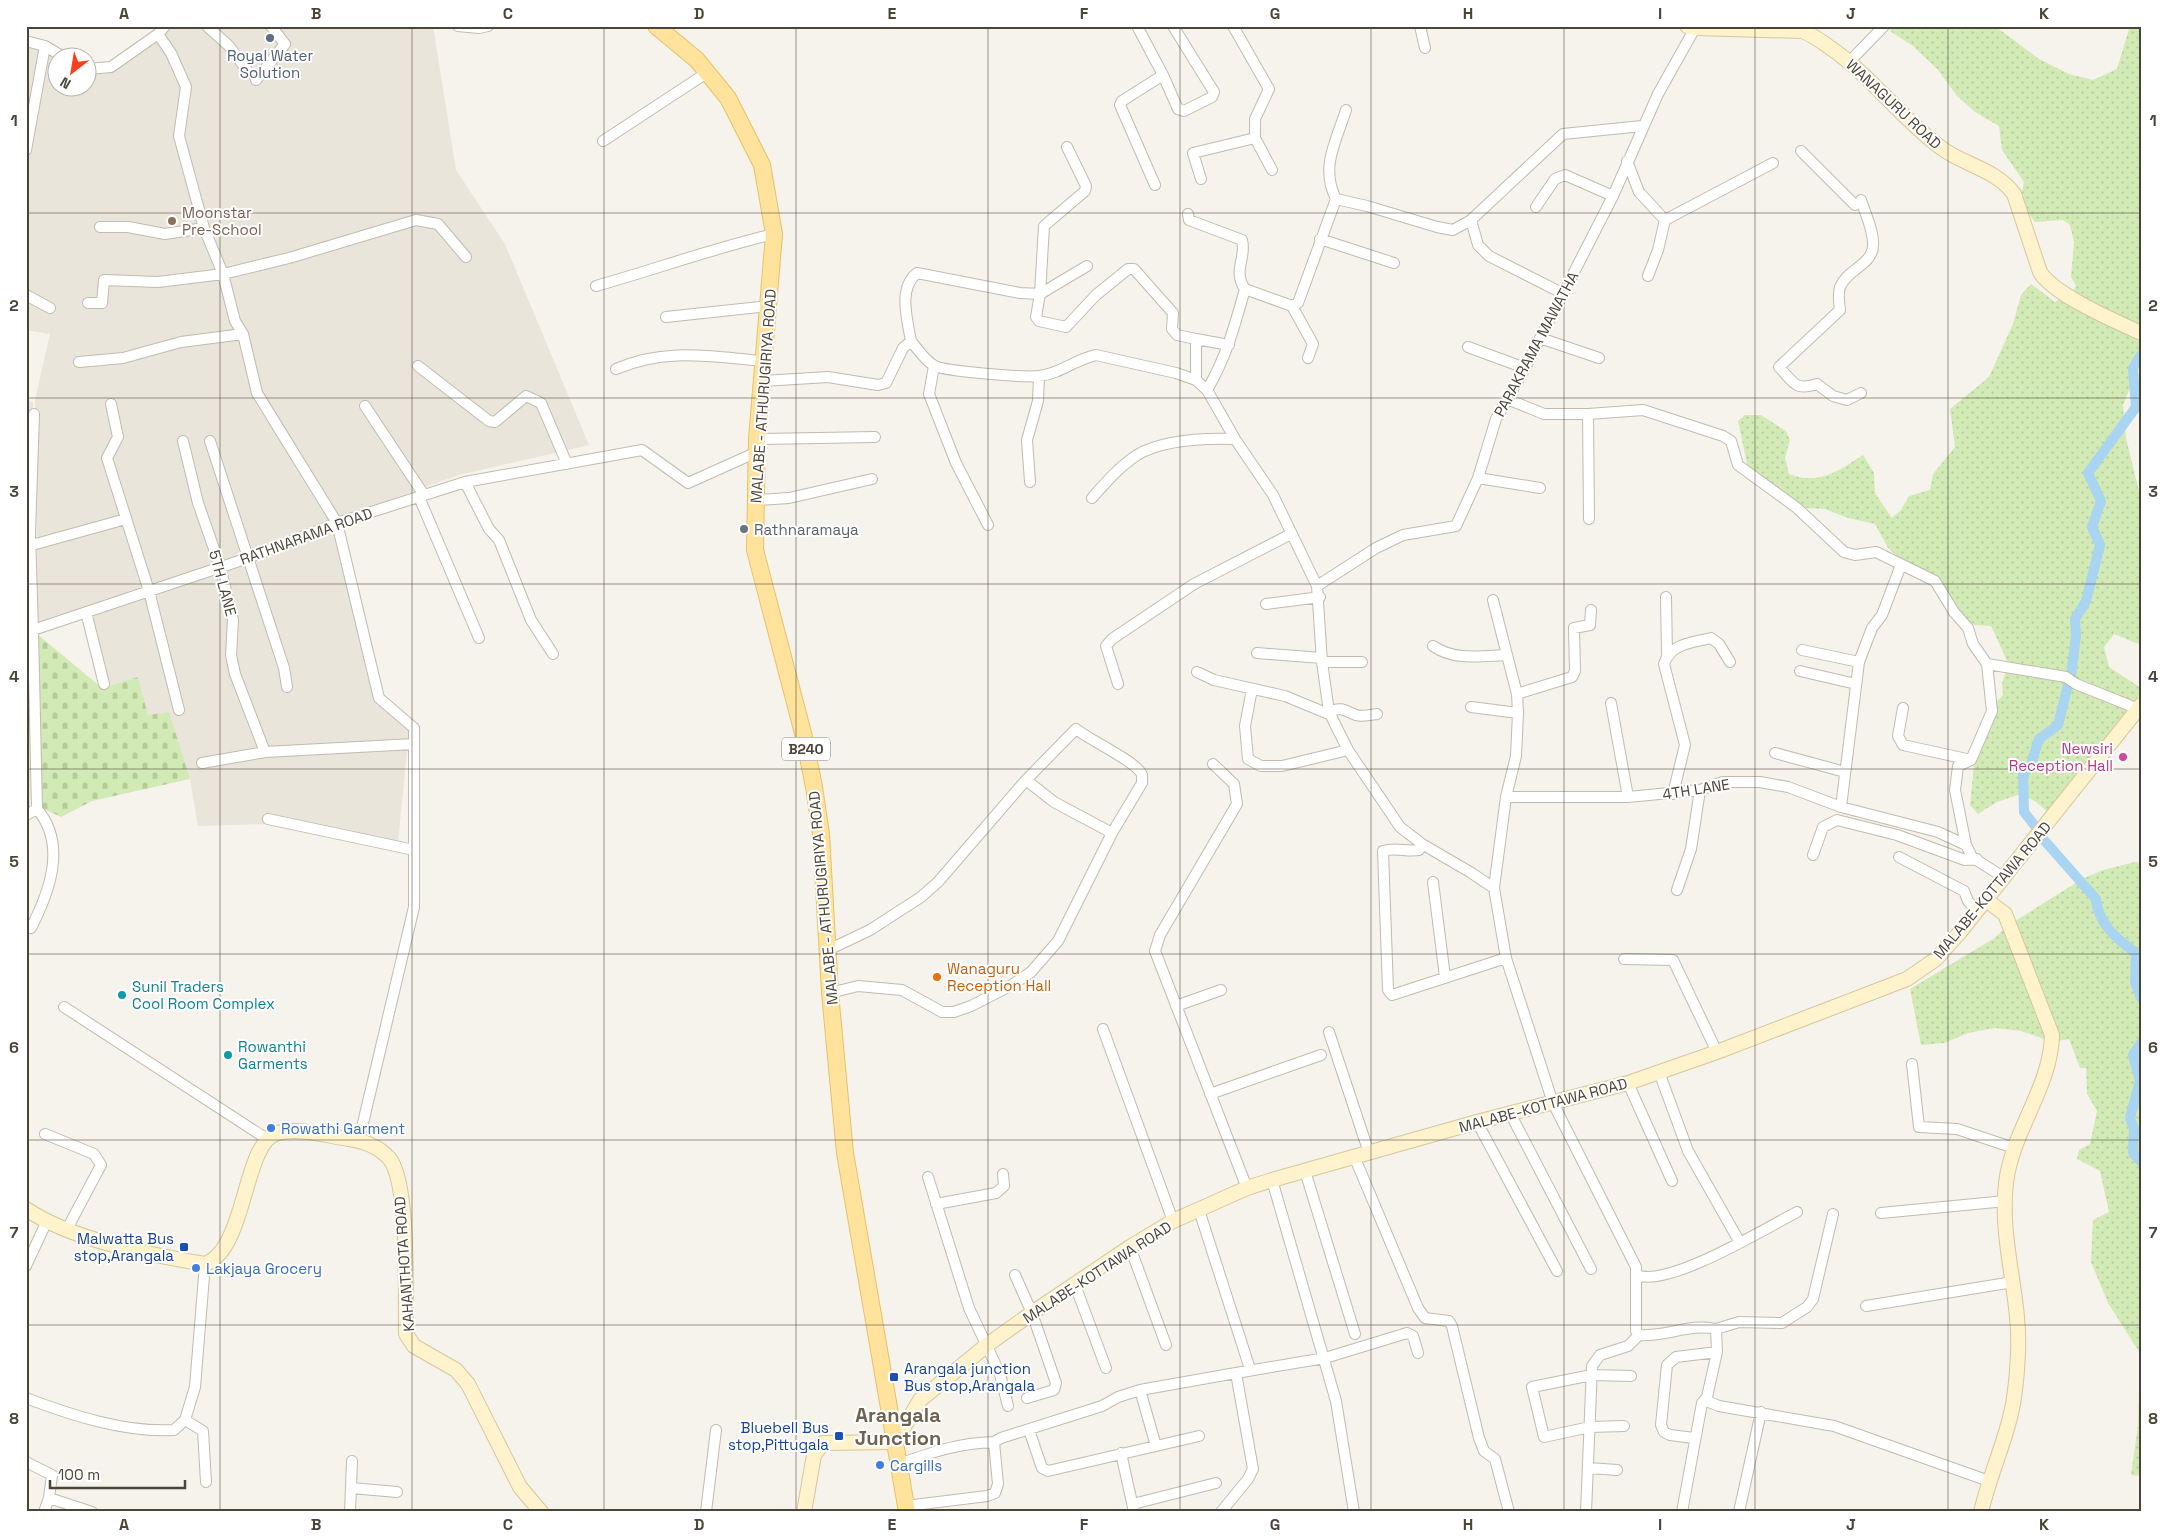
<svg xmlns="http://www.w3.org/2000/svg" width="2167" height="1538" viewBox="0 0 2167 1538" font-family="'Space Grotesk',sans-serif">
<defs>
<pattern id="grass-dots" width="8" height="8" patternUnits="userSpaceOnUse" patternTransform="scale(1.25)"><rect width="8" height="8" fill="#d2eab5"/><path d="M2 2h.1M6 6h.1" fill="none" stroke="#b6ca9c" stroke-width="1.8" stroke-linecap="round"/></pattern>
<pattern id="cemetery-stones" width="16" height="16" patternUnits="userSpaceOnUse" patternTransform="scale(1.25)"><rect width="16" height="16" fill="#d2eab5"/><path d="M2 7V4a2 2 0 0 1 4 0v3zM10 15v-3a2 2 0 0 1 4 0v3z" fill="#b6ca9c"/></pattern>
</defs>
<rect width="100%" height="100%" fill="#f6f3ec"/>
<path fill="#eae5da" d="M 160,26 L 433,26 L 456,170 L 505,244 L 589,445 L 459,475 L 331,521 L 375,702 L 409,731 L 398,842 L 268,824 L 198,826 L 190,779 L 148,715 L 138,677 L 102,689 L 82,609 L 38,624 L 35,400 L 50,334 L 26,330 L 26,40 L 58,58 L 58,88 L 88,88 L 88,69 L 130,55 L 145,37 Z
M 26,401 L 33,402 L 30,806 L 26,809 Z"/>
<path fill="url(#grass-dots)" d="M 1893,26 L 1995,26 L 2039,59 L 2069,74 L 2093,80 L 2117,69 L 2130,26 L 2141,26 L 2141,362 L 2123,405 L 2126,438 L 2141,500 L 2141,645 L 2114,634 L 2104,647 L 2109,667 L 2141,688 L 2141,693 L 2049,813 L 2036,802 L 2021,794 L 1997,802 L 1978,814 L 1970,805 L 1974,765 L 1992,726 L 1992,706 L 2003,695 L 2002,684 L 2008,663 L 1991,626 L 1975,625 L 1958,613 L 1939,582 L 1907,565 L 1888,548 L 1875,524 L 1848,518 L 1825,509 L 1804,508 L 1768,485 L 1747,464 L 1738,421 L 1745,415 L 1761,415 L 1786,431 L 1790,440 L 1785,458 L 1789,474 C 1820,486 1839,470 1863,455 L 1874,473 L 1875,493 L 1892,518 L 1901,510 L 1909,496 L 1930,490 L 1933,474 L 1955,447 L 1950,409 L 1989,377 L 2013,324 L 2021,295 L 2031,284 L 2055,302 L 2072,292 L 2076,286 L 2071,277 L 2074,242 L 2070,225 L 2063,220 L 2035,222 L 2020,201 L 2024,182 L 2002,150 L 1999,126 L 1975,112 L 1957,96 L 1938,70 L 1913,46 L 1890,31 Z
M 2135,862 L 2141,863 L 2141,1476 L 2131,1475 L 2138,1425 L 2140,1353 L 2108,1303 L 2091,1262 L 2093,1220 L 2109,1212 L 2100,1171 L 2077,1159 L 2079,1150 L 2090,1144 L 2097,1111 L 2087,1094 L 2086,1068 L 2080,1068 L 2069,1039 L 2053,1042 L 2021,1031 L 1995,1028 L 1968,1033 L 1944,1043 L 1921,1045 L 1910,989 L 1993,939 L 2009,925 L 2082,879 L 2103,870 Z"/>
<path fill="url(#cemetery-stones)" d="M 37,634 L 102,688 L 138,677 L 148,715 L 169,712 L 190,779 L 92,801 L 61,817 L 42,808 Z"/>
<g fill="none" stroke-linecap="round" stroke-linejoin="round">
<path stroke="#a9d4f2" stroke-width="10" d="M 2071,677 L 2076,635 L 2075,619 L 2086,601 L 2100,545 L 2092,527 L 2101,501 L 2088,473 L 2136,407 L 2133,368 L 2141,355
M 2035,826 L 2024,812 L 2023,775 L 2031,764 L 2039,739 L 2058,725 L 2068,685
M 2044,840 L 2096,899 C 2098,924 2118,940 2136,953 L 2135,982 L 2141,998
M 2141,1043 L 2133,1055 L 2140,1081 L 2130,1118 L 2134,1129 L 2133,1153 L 2141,1162"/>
<g stroke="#c2bbae" stroke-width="12">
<path id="street" d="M 165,26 L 158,34 L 171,53 L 186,87 L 179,136 L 204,228 L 223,274 L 235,321 L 243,334 L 257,393 L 337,523 L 379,698 L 414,728 L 414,907 L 359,1140
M 207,26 L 229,46 L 249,73
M 458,26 L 479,28 L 488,26
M 1137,26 L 1163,75 L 1122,101 L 1120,105 L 1155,185
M 1420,26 L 1425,48
M 26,41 L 45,46
M 1849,62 L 1884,26
M 88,69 L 111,67 L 158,34
M 1163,75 L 1178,109 L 1184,111 L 1212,97 L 1214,92 L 1173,26
M 256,80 L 285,44 L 271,26
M 1255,138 L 1272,170
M 603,141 L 708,72
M 26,150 L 45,46 L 65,58
M 1801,151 L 1855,205
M 1627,161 L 1639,192 L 1665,220 L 1773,163
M 1201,179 L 1193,153 L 1255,138 L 1255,119 L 1269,89 L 1233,26
M 1336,199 C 1320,167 1336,142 1346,110
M 1536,207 L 1555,179 L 1565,175 L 1613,196
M 1188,214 L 1189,220 L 1242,240 C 1247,258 1232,270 1245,289 L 1292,306 L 1298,303 L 1336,199 L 1367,206 L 1437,227 L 1453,230 L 1471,220 L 1478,245 L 1489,256 L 1562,293
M 1471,220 L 1563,134 L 1642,126
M 100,227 L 128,227 L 165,234 L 204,228
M 1320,239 L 1394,263
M 1648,276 L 1658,250 L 1665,220
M 596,286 C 656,269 714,248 774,234
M 1040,294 L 1044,226 L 1085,191 L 1086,186 L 1067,147
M 1040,294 L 1087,266
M 26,295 L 50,308
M 88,303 L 102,303 L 104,280 L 158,282 L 223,274 L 289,258 L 416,220 L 438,224 L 466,257
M 1292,306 L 1313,344 L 1308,358
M 666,317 L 768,306
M 1540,338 L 1599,358
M 1196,339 L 1229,345
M 911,341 C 907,319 898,288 917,273 L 1020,293 L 1040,294 L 1036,317 L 1039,321 L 1066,327 L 1096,295 L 1128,269 L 1134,269 L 1173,313 L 1172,329 L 1177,335 L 1196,339 L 1196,380
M 1468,347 L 1525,368
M 79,362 L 123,358 L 181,342 L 243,334
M 418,366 L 489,421 L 495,422 L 526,396 L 541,403 L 567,464
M 934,366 L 929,394 L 956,463 L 988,525
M 616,369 C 666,347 712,357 764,361
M 763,381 L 828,377 L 878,385 L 886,383 L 903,348 L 911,341 C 917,348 926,362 935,366 C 944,371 1026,378 1039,376 C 1060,374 1076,359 1096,355 L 1176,373 L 1196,380 L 1207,390 L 1235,439 L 1273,495 L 1317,586 L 1322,662 L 1329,712 L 1348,750 L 1400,827 L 1422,844 L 1470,872 L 1494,888
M 1207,390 C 1226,358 1235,325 1245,289
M 1861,393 L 1847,400 L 1833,396 L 1817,384 C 1795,391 1794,383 1779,367 L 1840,310 C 1839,303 1838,293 1840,287 C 1847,269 1873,265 1873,245 C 1874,231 1865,213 1861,200
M 1507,399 L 1544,414 L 1588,414 L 1643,410 L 1723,436 L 1731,441 L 1738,465 L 1797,508 L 1844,552 L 1855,555 L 1876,552 L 1935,581 L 1954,612 L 1968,628 L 1973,644 L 1987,664 L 1992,711 L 1971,760 L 1958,766 L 1955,790 L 1966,845 L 1972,857 L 2003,877
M 111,404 L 118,437 L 107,458 L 149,591 L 179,710
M 365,406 L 424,495
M 1588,414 L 1589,519
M 757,439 L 875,437
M 183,441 L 198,503 L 220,566 L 233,620 L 231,655 L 235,674 L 265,752
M 210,441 L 284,668 L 287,687
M 1478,478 L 1540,488
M 465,482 L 489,529 L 499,540 L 531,620 L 553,654
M 1030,482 L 1027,440 L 1038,401 L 1039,376
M 419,497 L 479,638
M 1092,498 C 1106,482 1119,467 1137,455 C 1164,439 1204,438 1235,439
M 757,500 L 789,498 L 872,479
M 32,545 L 126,519
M 1317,586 L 1376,548 L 1403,535 L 1456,526 L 1478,478 L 1496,419 L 1525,368 L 1613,196 L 1658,94 L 1695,28
M 1666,597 L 1667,654
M 1493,600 L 1517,694 L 1518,713 L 1516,756 L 1506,797 L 1494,888 L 1506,958 L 1553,1103 L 1636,1267 L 1636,1331 L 1639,1335 C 1666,1337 1690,1323 1716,1329 L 1717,1352 L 1707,1397 L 1702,1403 L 1682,1512
M 1266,604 L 1320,597
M 86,612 L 104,684
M 26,626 L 33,630 L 30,533 L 34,414
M 1433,646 C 1454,661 1482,656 1507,655
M 1802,650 L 1859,662
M 1257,653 L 1322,658
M 1322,662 L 1362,662
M 1987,664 L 2066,677 L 2076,684 L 2141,710
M 1800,671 L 1856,684
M 1197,672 L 1214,680 L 1285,696 L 1331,715
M 1118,684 L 1106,646 L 1112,639 L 1194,584 L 1291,534
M 1252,689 L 1245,726 L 1248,759 L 1261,766 L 1282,766 L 1348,750
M 1517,694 L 1572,677 L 1575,671 L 1574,628 L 1590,625 L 1591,610
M 1611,703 L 1628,797
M 1471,707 L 1518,713
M 1903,708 L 1898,736 L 1903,745 L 1971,760
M 1329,712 C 1342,706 1345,711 1356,715 C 1362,717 1371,715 1377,714
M 1775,753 L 1845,772
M 202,763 L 265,752 L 414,744
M 1213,764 L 1234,784 L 1237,804 L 1160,935 L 1155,951 L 1247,1188
M 1026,780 L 1054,802 L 1112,833
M 1673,794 L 1685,745 L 1664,664 C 1671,643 1692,643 1711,638 L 1719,644 L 1730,662
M 1506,797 L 1628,797 L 1700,790 L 1723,782 L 1760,782 L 1788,787 L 1841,807 L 1938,832 L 1966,845
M 1841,807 L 1859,662 L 1872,628 L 1882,615 L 1901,565
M 26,815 L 37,809 L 33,630 L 248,558 L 337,523 L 465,482 L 642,450 L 688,483 L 757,452
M 268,819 L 414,850
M 1422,844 L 1419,850 C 1405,852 1397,847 1383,851 L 1388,990 L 1392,995 L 1506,958
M 1813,855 L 1823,827 L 1837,820 L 1897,835 L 1965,860 L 1977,859
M 1899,857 L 1964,891 L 1968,901 L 1977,911
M 1433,882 L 1445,977
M 1677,890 L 1691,849 L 1700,790
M 31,928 C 50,891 67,844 37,809
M 828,950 L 870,930 L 921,897 L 938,882 L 1026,780 L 1076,729 C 1089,740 1138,762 1142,775 C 1142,777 1142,780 1142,783 L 1112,833 L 1058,941 L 1031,972 L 1012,985 L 971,1006 L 954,1012 L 942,1012 L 902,990 L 858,986 L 830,993
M 1624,959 L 1673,960 L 1717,1052
M 1176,1006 L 1221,990
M 64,1007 L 267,1139
M 1103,1029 L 1173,1221
M 1329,1032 L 1369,1153
M 1912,1064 L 1919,1127 L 1957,1129 L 2014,1148
M 1659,1072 L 1688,1151 L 1739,1241
M 1628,1083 L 1672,1181
M 1210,1094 L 1321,1055
M 1510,1113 L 1591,1269
M 1477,1122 L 1557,1271
M 45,1134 L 94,1154 L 101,1165 L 67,1229
M 1354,1156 L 1418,1308 L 1425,1318 L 1449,1321 L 1452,1326 L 1479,1438 L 1484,1451 L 1495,1459 L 1509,1512
M 1305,1171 L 1355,1334
M 928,1177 L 969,1308 L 1000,1374 L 1008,1406
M 1272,1180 L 1336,1401 L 1354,1512
M 936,1204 L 996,1193 L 1004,1186 L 1003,1174
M 1199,1210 L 1250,1369
M 1881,1213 L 2006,1201
M 1130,1247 L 1166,1345
M 26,1266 L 46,1223
M 1015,1275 L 1032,1313 L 1056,1383 L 1054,1390 L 1027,1398
M 1637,1275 C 1668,1288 1766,1228 1797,1212
M 1075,1285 L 1106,1368
M 1866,1306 L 2013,1282
M 1716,1329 L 1739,1322 L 1782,1323 L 1807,1307 L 1813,1299 L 1833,1214
M 1236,1373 L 1325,1358 L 1407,1333 L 1413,1336 L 1418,1353
M 1140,1390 L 1156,1446
M 1707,1397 L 1709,1402 L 1719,1406 L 1834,1426 L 1989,1481
M 26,1398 C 71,1415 125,1433 174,1430 L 185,1420 L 195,1387 L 205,1264
M 185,1420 L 203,1431 L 206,1482
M 1624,1426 L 1590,1427 L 1544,1437 L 1532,1387 L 1592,1375 L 1631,1376
M 1029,1430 L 1042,1468 L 1048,1471 L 1199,1436
M 1694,1438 L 1670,1435 L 1664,1432 L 1661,1425 L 1667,1365 L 1676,1357 L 1717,1352
M 1121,1453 L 1134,1512
M 26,1462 L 52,1475 L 49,1498 L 92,1512
M 899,1464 C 933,1452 958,1443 994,1442
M 1588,1468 L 1617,1470
M 351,1488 L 397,1492
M 1133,1504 L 1216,1483
M 906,1506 L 987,1496 L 995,1493 L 998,1484 L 994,1442 L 1001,1438 L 1102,1406 L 1118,1397 L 1140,1390 L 1236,1373 L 1253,1469 L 1248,1479 L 1221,1512
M 44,1512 L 49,1498
M 350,1512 L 352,1461
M 706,1512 L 716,1430
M 1586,1512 L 1592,1366 L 1600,1355 L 1628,1346 L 1639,1335
M 1739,1512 L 1761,1412"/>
</g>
<g stroke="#d6c79b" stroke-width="16">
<path id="secondary" d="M 1687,26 L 1695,28 L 1802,31 C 1814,35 1822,42 1832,49 C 1872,77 1901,118 1940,147 C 1963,165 1996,169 2014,194 L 2040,272 C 2054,295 2115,321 2141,333
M 26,1209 C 72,1240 151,1255 205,1264 C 247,1249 243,1141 278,1133 C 300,1127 327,1136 349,1139 C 363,1141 379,1147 389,1158 C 410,1182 405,1299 406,1334 L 414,1346 L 456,1370 L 468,1384 L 520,1487 L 541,1512
M 804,1512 L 814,1455 L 823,1443 L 895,1442 L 920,1400 L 987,1345 L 1032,1313 L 1130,1247 L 1173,1221 L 1247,1188 L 1272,1180 L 1477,1122 L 1628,1083 L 1717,1052 L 1907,979 L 1936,959 L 1960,932 L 2141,705
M 1981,1512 C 1988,1482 2000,1454 2008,1425 C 2015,1402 2017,1377 2018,1353 C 2021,1297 1999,1240 2006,1183 C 2012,1131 2051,1087 2052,1035 L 2005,914 L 1986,900"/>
</g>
<g stroke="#e6c16a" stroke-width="18">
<path id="primary" d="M 656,26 L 697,60 L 728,98 L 762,165 L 774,234 L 757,439 L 755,550 L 804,737 L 814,787 L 821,834 L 830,993 L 845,1153 L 907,1512"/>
</g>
<use href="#street" stroke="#fff" stroke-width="10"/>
<use href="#secondary" stroke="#fff3cd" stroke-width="14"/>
<use href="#primary" stroke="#ffe39c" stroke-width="16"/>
</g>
<path fill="none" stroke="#4b4439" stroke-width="1" stroke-opacity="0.55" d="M 220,26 L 220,1512M 412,26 L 412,1512M 604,26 L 604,1512M 796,26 L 796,1512M 988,26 L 988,1512M 1180,26 L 1180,1512M 1371,26 L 1371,1512M 1564,26 L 1564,1512M 1755,26 L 1755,1512M 1948,26 L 1948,1512M 26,213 L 2141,213M 26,398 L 2141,398M 26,584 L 2141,584M 26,769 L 2141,769M 26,954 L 2141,954M 26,1140 L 2141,1140M 26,1325 L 2141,1325"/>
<circle fill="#5c6f8a" stroke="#fff" stroke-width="2" cx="270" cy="38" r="5"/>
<circle fill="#8d6e63" stroke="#fff" stroke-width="2" cx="172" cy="221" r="5"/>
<circle fill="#6b7280" stroke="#fff" stroke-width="2" cx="744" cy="529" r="5"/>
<circle fill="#d1479c" stroke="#fff" stroke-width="2" cx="2123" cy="757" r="5"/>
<circle fill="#e8710a" stroke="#fff" stroke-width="2" cx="937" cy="977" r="5"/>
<g fill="#0f9aa8" stroke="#fff" stroke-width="2">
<circle cx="122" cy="995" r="5"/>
<circle cx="228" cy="1055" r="5"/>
</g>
<g fill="#3f7fe0" stroke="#fff" stroke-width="2">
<circle cx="271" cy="1128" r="5"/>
<circle cx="196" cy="1268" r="5"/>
<circle cx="880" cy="1465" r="5"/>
</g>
<g fill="#1a4fb4" stroke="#fff" stroke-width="2">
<rect x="179" y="1242" width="10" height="10" rx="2.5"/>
<rect x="889" y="1372" width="10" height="10" rx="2.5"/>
<rect x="834" y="1431" width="10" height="10" rx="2.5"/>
</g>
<g text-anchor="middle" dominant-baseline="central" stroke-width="4" stroke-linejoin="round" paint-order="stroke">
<rect fill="#fff" stroke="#817c74" stroke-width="1" x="782" y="737.5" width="48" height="23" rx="4"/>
<g font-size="14" font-weight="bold" fill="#4b4439">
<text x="806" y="749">B240</text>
</g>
<g font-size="15" fill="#4e5e75" stroke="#fff">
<text x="270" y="55">Royal Water<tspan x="270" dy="17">Solution</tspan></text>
</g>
<g font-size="15" fill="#4b4439" stroke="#fff">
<text transform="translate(1894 104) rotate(43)">WANAGURU ROAD</text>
<text transform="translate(1536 344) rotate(-62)">PARAKRAMA MAWATHA</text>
<text transform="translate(763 396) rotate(-86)">MALABE - ATHURUGIRIYA ROAD</text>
<text transform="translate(306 536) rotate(-20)">RATHNARAMA ROAD</text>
<text transform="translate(223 583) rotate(75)">5TH LANE</text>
<text transform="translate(1696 789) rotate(-9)">4TH LANE</text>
<text transform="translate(1992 890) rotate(-50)">MALABE-KOTTAWA ROAD</text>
<text transform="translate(823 898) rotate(-95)">MALABE - ATHURUGIRIYA ROAD</text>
<text transform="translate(1543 1105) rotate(-15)">MALABE-KOTTAWA ROAD</text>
<text transform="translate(404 1264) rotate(-94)">KAHANTHOTA ROAD</text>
<text transform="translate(1097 1272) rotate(-33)">MALABE-KOTTAWA ROAD</text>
</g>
<g font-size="15" fill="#785e54" stroke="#fff" text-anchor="start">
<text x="182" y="212">Moonstar<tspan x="182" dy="17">Pre-School</tspan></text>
</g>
<g font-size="15" fill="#5b616d" stroke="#fff" text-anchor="start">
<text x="754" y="529">Rathnaramaya</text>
</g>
<g font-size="15" fill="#b23c85" stroke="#fff" text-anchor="end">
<text x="2113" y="748">Newsiri<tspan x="2113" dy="17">Reception Hall</tspan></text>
</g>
<g font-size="15" fill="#c56008" stroke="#fff" text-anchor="start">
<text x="947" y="968">Wanaguru<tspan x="947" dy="17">Reception Hall</tspan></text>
</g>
<g font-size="15" fill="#0d838f" stroke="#fff" text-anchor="start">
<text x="132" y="986">Sunil Traders<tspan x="132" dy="17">Cool Room Complex</tspan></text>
<text x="238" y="1046">Rowanthi<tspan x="238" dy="17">Garments</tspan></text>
</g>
<g font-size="15" fill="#366cbe" stroke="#fff" text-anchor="start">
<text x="281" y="1128">Rowathi Garment</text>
<text x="206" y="1268">Lakjaya Grocery</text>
<text x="890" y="1465">Cargills</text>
</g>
<g font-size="15" fill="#164399" stroke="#fff" text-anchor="end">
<text x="174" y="1238">Malwatta Bus<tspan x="174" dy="17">stop,Arangala</tspan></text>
<text x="904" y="1368" text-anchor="start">Arangala junction<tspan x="904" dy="17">Bus stop,Arangala</tspan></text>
<text x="829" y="1427">Bluebell Bus<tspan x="829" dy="17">stop,Pittugala</tspan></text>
</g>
<g font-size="20" font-weight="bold" fill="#6e6250" stroke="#fff">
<text x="898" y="1415">Arangala<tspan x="898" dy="23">Junction</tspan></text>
</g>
</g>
<rect width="2167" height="1538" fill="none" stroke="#ffffff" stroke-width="55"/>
<g transform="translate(72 72) rotate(211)"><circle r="24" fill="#ffffff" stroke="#b7b4b0"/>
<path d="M0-4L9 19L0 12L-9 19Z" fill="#fc3f1d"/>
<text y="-8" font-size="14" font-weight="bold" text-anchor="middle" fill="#4b4439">N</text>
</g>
<path d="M50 1480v8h135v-8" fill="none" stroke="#4b4439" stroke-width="2.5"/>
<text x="58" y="1480" font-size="15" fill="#4b4439" stroke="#ffffff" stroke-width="4" paint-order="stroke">100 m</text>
<rect x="28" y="28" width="2112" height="1482" fill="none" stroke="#4b4439" stroke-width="2"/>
<g font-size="16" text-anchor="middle" font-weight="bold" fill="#4b4439">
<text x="124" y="19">A</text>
<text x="316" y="19">B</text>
<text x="508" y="19">C</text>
<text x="699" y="19">D</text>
<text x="892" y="19">E</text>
<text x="1084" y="19">F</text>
<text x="1275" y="19">G</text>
<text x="1468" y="19">H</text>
<text x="1660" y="19">I</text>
<text x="1851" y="19">J</text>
<text x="2044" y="19">K</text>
<text x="14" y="126">1</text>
<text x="2153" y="126">1</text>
<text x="14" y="311">2</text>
<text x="2153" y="311">2</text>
<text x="14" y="497">3</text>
<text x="2153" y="497">3</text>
<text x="14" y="682">4</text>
<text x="2153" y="682">4</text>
<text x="14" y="867">5</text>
<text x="2153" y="867">5</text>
<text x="14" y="1053">6</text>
<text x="2153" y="1053">6</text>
<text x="14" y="1238">7</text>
<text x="2153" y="1238">7</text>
<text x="14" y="1424">8</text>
<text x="2153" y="1424">8</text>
<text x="124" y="1530">A</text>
<text x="316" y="1530">B</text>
<text x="508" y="1530">C</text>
<text x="699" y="1530">D</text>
<text x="892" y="1530">E</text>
<text x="1084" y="1530">F</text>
<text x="1275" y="1530">G</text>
<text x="1468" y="1530">H</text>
<text x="1660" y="1530">I</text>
<text x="1851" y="1530">J</text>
<text x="2044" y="1530">K</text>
</g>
</svg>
